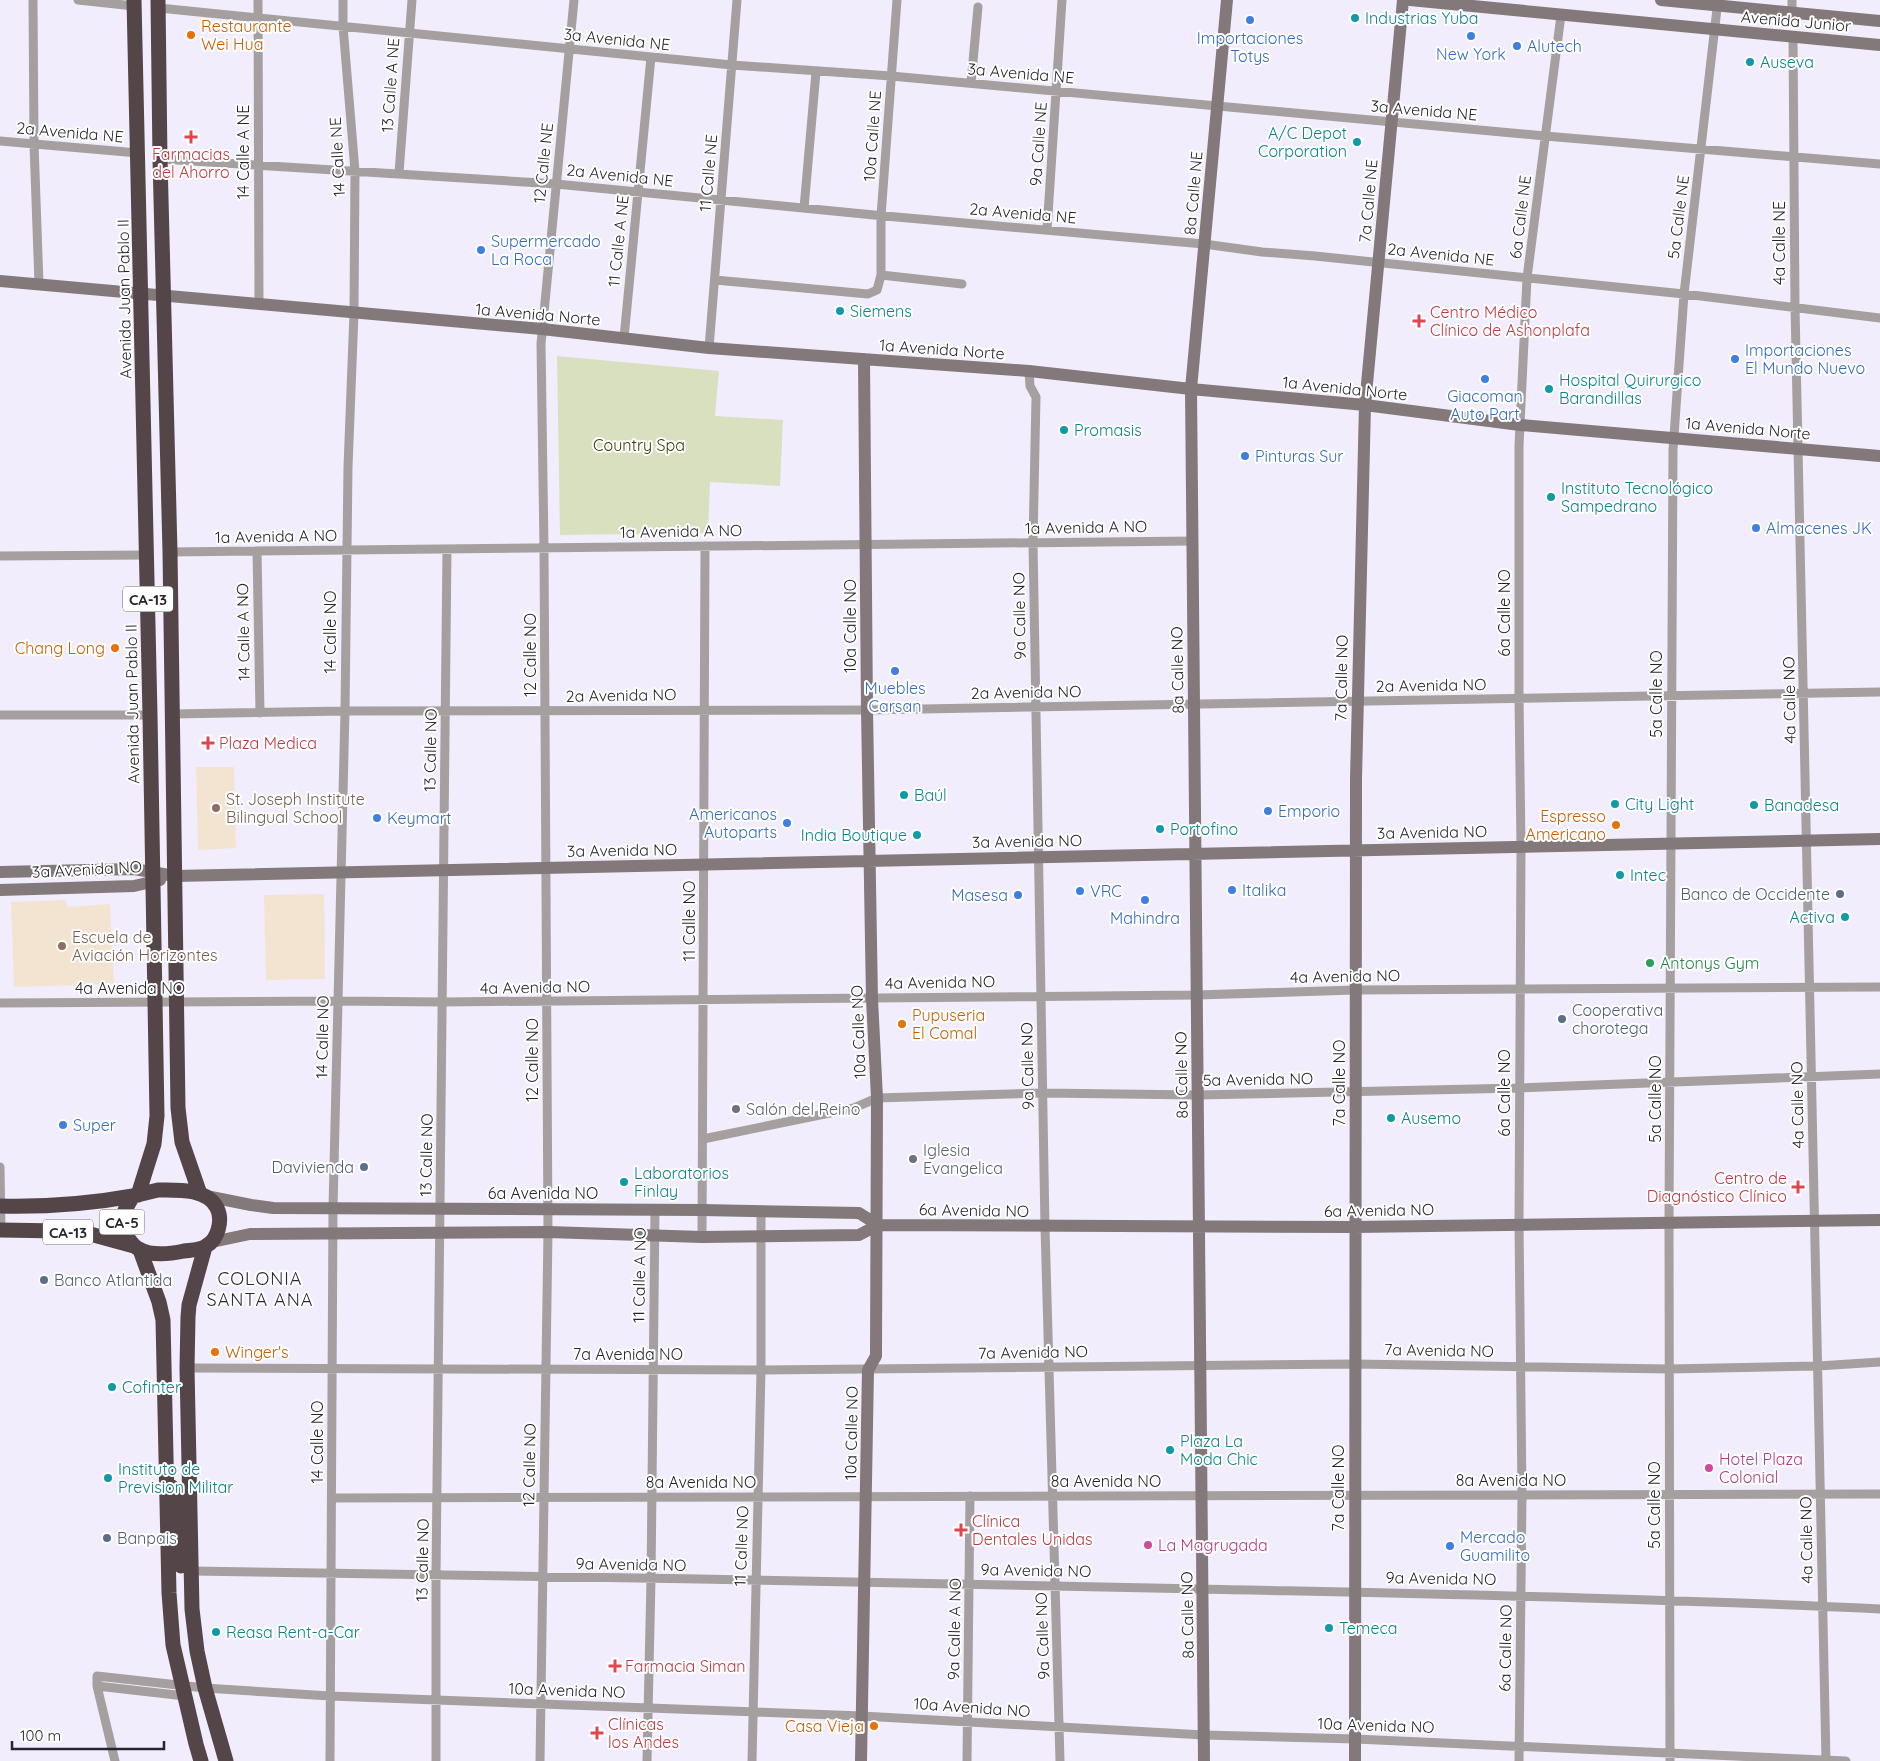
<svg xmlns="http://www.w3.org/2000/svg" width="1880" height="1761" viewBox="0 0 1880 1761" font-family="Quicksand,sans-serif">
<rect width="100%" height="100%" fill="#f2edfc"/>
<path fill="#f3e4d1" d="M 196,767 L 234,767 L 236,848 L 198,850 Z
M 324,894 L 325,979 L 266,980 L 264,895 Z
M 65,900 L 68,907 L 110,904 L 114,984 L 14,987 L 11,902 Z"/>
<path fill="#d9e0c0" d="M 557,356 L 719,371 L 715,416 L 783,420 L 780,486 L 710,482 L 708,533 L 560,535 Z"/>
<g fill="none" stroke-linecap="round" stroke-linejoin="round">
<path stroke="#a69fa0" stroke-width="9" d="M 33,0 L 34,144 L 39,284
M 78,0 L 134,6
M 258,0 L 259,303
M 159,8 L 732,65 L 891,76 L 1545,136 L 1880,164
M 1792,12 L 1792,0
M 1793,37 L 1795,307 L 1826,1761
M 971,83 L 978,7
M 0,141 L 138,153
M 160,159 L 556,184 L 874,215 L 1204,244 L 1262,252 L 1315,256 L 1684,294 L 1880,318
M 399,173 L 412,0
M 804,208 L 816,72
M 1047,230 L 1062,0
M 881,275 L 962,284
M 715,280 L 868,294 L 877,290 L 881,275 L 881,216 L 897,0
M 624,338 L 651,57
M 709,348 L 737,0
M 1029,371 L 1030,386 L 1036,397 L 1033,542 L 1045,1227 L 1060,1761
M 257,551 L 260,713
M 170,552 L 1192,541
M 0,556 L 147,555
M 173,714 L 345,711 L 867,710 L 1880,692
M 0,715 L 150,715
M 0,1003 L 337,1001 L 442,1002 L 1197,995 L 1355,990 L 1880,987
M 703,1139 L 854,1108 L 877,1098 L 1043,1093 L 1198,1095 L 1519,1088 L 1880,1074
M 0,1167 L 1,1230
M 702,1237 L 705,546
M 187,1368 L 761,1370 L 1355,1364 L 1669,1369 L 1818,1366 L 1880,1362
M 332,1498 L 1880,1494
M 191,1571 C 528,1577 864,1580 1201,1589 C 1427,1594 1654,1598 1880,1609
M 97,1686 L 185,1696
M 115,1761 L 97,1686 L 97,1676 L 205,1688 L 330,1696 L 862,1716 L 1204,1735 L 1355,1739 L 1846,1761
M 330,1761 L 333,1208 L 345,711 L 348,467 L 354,313 L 355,171 L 343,26 L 343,0
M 436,1761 L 436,1576 L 447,549
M 540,1761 L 548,1232 L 544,548 L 541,344 L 574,0
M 647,1761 L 651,1579 L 655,1210
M 752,1761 L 761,1370 L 761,1211
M 967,1761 L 970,1496
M 1519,1761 L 1522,1495 L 1519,1224 L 1521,847 L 1519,698 L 1519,446 L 1527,278 L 1561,15
M 1670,1761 L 1669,1222 L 1673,450 L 1684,294 L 1718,0"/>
<path stroke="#83787a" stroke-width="12" d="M 1410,0 L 1880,45
M 1661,0 L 1880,21
M 0,281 L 542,329 L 709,348 L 1029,371 L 1191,389 L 1365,405 L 1520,425 L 1880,456
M 0,872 L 134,869 L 175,876 L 1880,839
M 0,890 L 134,886 L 160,880
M 206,1196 L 251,1205 L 273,1208 L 702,1210 L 859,1213 L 878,1225
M 212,1242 L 250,1234 L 548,1232 L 702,1237 L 859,1235 L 878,1225 L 1354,1227 L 1880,1220
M 861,1761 L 868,1370 L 876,1356 L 877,1098 L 872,999 L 867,710 L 864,359
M 1204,1761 L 1191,389 L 1227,0
M 1355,1761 L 1356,779 L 1365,405 L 1403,0"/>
<path stroke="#544648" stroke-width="15" d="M 134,0 L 150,715 L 157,1116 L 154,1144 L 138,1195
M 158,0 L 160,159 L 170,552 L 178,1108 L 182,1142 L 200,1194
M 158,1190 C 177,1190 207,1188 217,1208 C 223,1220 218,1240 206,1246 C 201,1250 191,1250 184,1251 C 170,1254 151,1256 139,1249 C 134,1247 131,1242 128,1238 C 123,1230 121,1222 124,1213 C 126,1207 130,1201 133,1196 Z
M 0,1206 C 45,1207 89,1204 133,1196
M 0,1230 L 61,1231 L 90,1234 L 134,1246
M 205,1247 L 189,1305 L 188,1317 L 187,1368 L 192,1609 L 197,1651 L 205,1688 L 226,1761
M 140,1250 L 159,1302 L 163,1320 L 169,1593 L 173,1645 L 196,1744 L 201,1761
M 172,1487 L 178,1509 L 181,1566"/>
</g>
<g fill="#0f9aa8" stroke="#fff" stroke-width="2">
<circle cx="1355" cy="18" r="5"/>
<circle cx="1750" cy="62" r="5"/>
<circle cx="1357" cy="142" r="5"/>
<circle cx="840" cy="311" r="5"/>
<circle cx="1549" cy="389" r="5"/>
<circle cx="1064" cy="430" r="5"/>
<circle cx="1551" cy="497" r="5"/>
<circle cx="904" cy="795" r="5"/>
<circle cx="1615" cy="804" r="5"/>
<circle cx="1754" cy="805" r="5"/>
<circle cx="1160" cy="829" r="5"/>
<circle cx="917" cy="835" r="5"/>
<circle cx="1620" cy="875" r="5"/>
<circle cx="1845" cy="917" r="5"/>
<circle cx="1391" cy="1118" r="5"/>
<circle cx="624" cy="1182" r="5"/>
<circle cx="112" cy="1387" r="5"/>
<circle cx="1170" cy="1450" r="5"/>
<circle cx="108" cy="1478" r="5"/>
<circle cx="1329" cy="1628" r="5"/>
<circle cx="216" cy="1632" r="5"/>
</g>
<g fill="#3f7fe0" stroke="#fff" stroke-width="2">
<circle cx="1250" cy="20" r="5"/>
<circle cx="1471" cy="36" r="5"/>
<circle cx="1517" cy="46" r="5"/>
<circle cx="481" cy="250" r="5"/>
<circle cx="1735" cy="359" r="5"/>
<circle cx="1485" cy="379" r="5"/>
<circle cx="1245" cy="456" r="5"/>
<circle cx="1756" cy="528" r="5"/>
<circle cx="895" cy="671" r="5"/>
<circle cx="1268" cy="811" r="5"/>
<circle cx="377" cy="818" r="5"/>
<circle cx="787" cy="823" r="5"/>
<circle cx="1232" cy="890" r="5"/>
<circle cx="1080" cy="891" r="5"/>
<circle cx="1018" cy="895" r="5"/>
<circle cx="1145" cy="900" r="5"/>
<circle cx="63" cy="1125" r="5"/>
<circle cx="1450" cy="1546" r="5"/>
</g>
<g fill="#e8710a" stroke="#fff" stroke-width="2">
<circle cx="191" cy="35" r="5"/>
<circle cx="115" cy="648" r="5"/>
<circle cx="1616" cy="825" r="5"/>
<circle cx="902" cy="1024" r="5"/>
<circle cx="215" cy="1352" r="5"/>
<circle cx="874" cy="1726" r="5"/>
</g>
<g fill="#e0444e" stroke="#fff" stroke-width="2">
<path d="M188.5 129.5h5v5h5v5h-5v5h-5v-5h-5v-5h5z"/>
<path d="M1416.5 313.5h5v5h5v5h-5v5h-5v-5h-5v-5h5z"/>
<path d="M205.5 735.5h5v5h5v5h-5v5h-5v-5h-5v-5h5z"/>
<path d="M1795.5 1179.5h5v5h5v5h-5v5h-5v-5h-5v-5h5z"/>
<path d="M958.5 1522.5h5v5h5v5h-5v5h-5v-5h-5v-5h5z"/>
<path d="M612.5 1658.5h5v5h5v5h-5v5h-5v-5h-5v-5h5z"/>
<path d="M594.5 1725.5h5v5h5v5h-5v5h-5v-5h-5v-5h5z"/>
</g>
<g fill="#8d6e63" stroke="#fff" stroke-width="2">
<circle cx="216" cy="808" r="5"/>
<circle cx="62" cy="946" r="5"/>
</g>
<g fill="#5c6f8a" stroke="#fff" stroke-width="2">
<circle cx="1840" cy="894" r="5"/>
<circle cx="1562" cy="1019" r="5"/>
<circle cx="364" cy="1167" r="5"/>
<circle cx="44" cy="1280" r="5"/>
<circle cx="107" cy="1538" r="5"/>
</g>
<circle fill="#2e9e5b" stroke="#fff" stroke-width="2" cx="1650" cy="963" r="5"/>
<g fill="#6b7280" stroke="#fff" stroke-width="2">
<circle cx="736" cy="1109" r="5"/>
<circle cx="913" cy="1159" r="5"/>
</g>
<g fill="#d1479c" stroke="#fff" stroke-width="2">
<circle cx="1709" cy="1468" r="5"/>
<circle cx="1148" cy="1545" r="5"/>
</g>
<g text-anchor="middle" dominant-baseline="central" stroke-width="4" stroke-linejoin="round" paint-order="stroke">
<g fill="#fff" stroke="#68666a" stroke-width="1">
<rect x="123" y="586.5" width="50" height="25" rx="4"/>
<rect x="99.5" y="1209.5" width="45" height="25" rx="4"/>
<rect x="43" y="1219.5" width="50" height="25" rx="4"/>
</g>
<g font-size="15" font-weight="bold" fill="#27252a">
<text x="148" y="599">CA-13</text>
<text x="122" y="1222">CA-5</text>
<text x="68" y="1232">CA-13</text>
</g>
<g font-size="16" fill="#0d838f" stroke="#fff" text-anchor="start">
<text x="1365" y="18">Industrias Yuba</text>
<text x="1760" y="62">Auseva</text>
<text x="1347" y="133" text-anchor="end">A/C Depot<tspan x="1347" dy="18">Corporation</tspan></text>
<text x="850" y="311">Siemens</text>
<text x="1559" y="380">Hospital Quirurgico<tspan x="1559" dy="18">Barandillas</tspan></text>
<text x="1074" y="430">Promasis</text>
<text x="1561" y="488">Instituto Tecnológico<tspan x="1561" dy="18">Sampedrano</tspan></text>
<text x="914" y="795">Baúl</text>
<text x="1625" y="804">City Light</text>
<text x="1764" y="805">Banadesa</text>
<text x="1170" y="829">Portofino</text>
<text x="907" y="835" text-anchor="end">India Boutique</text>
<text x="1630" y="875">Intec</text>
<text x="1835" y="917" text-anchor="end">Activa</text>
<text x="1401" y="1118">Ausemo</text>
<text x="634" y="1173">Laboratorios<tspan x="634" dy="18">Finlay</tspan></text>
<text x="122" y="1387">Cofinter</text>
<text x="1180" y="1441">Plaza La<tspan x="1180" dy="18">Moda Chic</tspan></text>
<text x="118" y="1469">Instituto de<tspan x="118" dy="18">Prevision Militar</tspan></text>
<text x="1339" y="1628">Temeca</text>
<text x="226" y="1632">Reasa Rent-a-Car</text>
</g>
<g font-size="16" fill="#27252a" stroke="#fff">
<text transform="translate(1796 21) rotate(5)">Avenida Junior</text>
<text transform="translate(617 39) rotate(6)">3a Avenida NE</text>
<text transform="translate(1021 73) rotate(5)">3a Avenida NE</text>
<text transform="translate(390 85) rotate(-86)">13 Calle A NE</text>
<text transform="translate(1424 110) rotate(5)">3a Avenida NE</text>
<text transform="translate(70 132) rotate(5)">2a Avenida NE</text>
<text transform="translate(872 136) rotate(-86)">10a Calle NE</text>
<text transform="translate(1038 144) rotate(-86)">9a Calle NE</text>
<text transform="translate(243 152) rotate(-90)">14 Calle A NE</text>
<text transform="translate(337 157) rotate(-93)">14 Calle NE</text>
<text transform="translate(543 163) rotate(-84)">12 Calle NE</text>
<text transform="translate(708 173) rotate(-85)">11 Calle NE</text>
<text transform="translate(620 175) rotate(6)">2a Avenida NE</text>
<text transform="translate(1193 193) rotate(-85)">8a Calle NE</text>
<text transform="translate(1368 201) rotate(-85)">7a Calle NE</text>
<text transform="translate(1023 213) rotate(5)">2a Avenida NE</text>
<text transform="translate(1520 217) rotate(-83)">6a Calle NE</text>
<text transform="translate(1678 217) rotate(-83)">5a Calle NE</text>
<text transform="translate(618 241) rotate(-84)">11 Calle A NE</text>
<text transform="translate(1779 243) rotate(-90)">4a Calle NE</text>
<text transform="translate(1441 254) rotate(6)">2a Avenida NE</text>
<text transform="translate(124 299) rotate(-91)">Avenida Juan Pablo II</text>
<text transform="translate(538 314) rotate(5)">1a Avenida Norte</text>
<text transform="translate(942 349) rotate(4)">1a Avenida Norte</text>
<text transform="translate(1345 388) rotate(6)">1a Avenida Norte</text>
<text transform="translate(1748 428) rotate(5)">1a Avenida Norte</text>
<text transform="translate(1086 527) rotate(-1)">1a Avenida A NO</text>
<text transform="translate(681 531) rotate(-1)">1a Avenida A NO</text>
<text transform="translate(276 536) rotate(-1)">1a Avenida A NO</text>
<text transform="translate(1504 613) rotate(-90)">6a Calle NO</text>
<text transform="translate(1019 616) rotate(-91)">9a Calle NO</text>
<text transform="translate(850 626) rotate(-90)">10a Calle NO</text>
<text transform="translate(243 632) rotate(-91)">14 Calle A NO</text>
<text transform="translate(330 632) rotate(-90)">14 Calle NO</text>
<text transform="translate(530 655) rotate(-90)">12 Calle NO</text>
<text transform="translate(1177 670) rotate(-91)">8a Calle NO</text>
<text transform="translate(1341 678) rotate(-89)">7a Calle NO</text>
<text transform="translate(1431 685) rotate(-1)">2a Avenida NO</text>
<text transform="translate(1026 692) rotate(-1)">2a Avenida NO</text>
<text transform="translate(1656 694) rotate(-90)">5a Calle NO</text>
<text transform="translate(621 695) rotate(-1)">2a Avenida NO</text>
<text transform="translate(1789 700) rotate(-91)">4a Calle NO</text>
<text transform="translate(132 704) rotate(-91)">Avenida Juan Pablo II</text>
<text transform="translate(430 750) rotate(-89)">13 Calle NO</text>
<text transform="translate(1432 832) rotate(-1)">3a Avenida NO</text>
<text transform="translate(1027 841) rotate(-1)">3a Avenida NO</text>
<text transform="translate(622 850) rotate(-1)">3a Avenida NO</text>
<text transform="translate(87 869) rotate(-3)">3a Avenida NO</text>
<text transform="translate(689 921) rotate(-90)">11 Calle NO</text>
<text transform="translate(1345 976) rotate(-1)">4a Avenida NO</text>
<text transform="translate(940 982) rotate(-1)">4a Avenida NO</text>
<text transform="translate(535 987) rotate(-1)">4a Avenida NO</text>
<text x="130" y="988">4a Avenida NO</text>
<text transform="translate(858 1032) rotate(-92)">10a Calle NO</text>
<text transform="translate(322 1037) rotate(-89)">14 Calle NO</text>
<text transform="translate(532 1060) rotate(-90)">12 Calle NO</text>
<text transform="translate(1027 1066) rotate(-91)">9a Calle NO</text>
<text transform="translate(1181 1075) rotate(-91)">8a Calle NO</text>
<text transform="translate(1258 1079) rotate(-1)">5a Avenida NO</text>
<text transform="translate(1339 1083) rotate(-90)">7a Calle NO</text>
<text transform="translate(1504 1093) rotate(-90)">6a Calle NO</text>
<text transform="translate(1655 1099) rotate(-90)">5a Calle NO</text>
<text transform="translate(1797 1105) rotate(-91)">4a Calle NO</text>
<text transform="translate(426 1155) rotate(-89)">13 Calle NO</text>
<text x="543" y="1193">6a Avenida NO</text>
<text transform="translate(974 1210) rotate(1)">6a Avenida NO</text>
<text transform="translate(1379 1210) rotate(-1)">6a Avenida NO</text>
<text transform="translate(639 1275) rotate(-89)">11 Calle A NO</text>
<text transform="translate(1439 1350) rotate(1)">7a Avenida NO</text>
<text transform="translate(1033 1352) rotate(-1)">7a Avenida NO</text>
<text x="628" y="1354">7a Avenida NO</text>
<text transform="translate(851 1433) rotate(-89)">10a Calle NO</text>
<text transform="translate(317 1442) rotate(-90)">14 Calle NO</text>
<text transform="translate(529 1465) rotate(-89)">12 Calle NO</text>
<text x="1511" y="1480">8a Avenida NO</text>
<text x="1106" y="1481">8a Avenida NO</text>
<text x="701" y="1482">8a Avenida NO</text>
<text transform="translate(1338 1488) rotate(-90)">7a Calle NO</text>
<text transform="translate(1654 1505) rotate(-90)">5a Calle NO</text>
<text transform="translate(1806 1540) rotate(-91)">4a Calle NO</text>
<text transform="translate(741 1546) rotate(-88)">11 Calle NO</text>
<text transform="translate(422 1560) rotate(-89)">13 Calle NO</text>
<text transform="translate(631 1564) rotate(1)">9a Avenida NO</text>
<text transform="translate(1036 1570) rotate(1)">9a Avenida NO</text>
<text transform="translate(1441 1578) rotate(1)">9a Avenida NO</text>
<text transform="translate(1187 1615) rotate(-91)">8a Calle NO</text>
<text transform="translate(954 1629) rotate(-89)">9a Calle A NO</text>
<text transform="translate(1042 1636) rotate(-92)">9a Calle NO</text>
<text transform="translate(1505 1648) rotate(-89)">6a Calle NO</text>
<text transform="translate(567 1690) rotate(2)">10a Avenida NO</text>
<text transform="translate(972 1707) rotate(4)">10a Avenida NO</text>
<text transform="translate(1376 1725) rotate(2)">10a Avenida NO</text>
</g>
<g font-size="16" fill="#c56008" stroke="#fff" text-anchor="start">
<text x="201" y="26">Restaurante<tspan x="201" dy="18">Wei Hua</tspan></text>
<text x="105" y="648" text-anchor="end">Chang Long</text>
<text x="1606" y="816" text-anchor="end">Espresso<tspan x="1606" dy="18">Americano</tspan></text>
<text x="912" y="1015">Pupuseria<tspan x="912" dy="18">El Comal</tspan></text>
<text x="225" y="1352">Winger's</text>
<text x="864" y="1726" text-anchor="end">Casa Vieja</text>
</g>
<g font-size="16" fill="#366cbe" stroke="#fff" text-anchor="start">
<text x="1250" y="38" text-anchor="middle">Importaciones<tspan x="1250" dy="18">Totys</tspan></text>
<text x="1527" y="46">Alutech</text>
<text x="1471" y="54" text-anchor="middle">New York</text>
<text x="491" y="241">Supermercado<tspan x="491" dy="18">La Roca</tspan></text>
<text x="1745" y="350">Importaciones<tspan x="1745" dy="18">El Mundo Nuevo</tspan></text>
<text x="1485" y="396" text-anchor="middle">Giacoman<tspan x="1485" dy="18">Auto Part</tspan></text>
<text x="1255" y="456">Pinturas Sur</text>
<text x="1766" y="528">Almacenes JK</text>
<text x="895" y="688" text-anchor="middle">Muebles<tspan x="895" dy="18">Carsan</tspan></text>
<text x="1278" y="811">Emporio</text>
<text x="777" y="814" text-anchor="end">Americanos<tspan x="777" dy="18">Autoparts</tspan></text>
<text x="387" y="818">Keymart</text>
<text x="1242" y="890">Italika</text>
<text x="1090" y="891">VRC</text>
<text x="1008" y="895" text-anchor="end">Masesa</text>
<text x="1145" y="918" text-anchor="middle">Mahindra</text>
<text x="73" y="1125">Super</text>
<text x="1460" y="1537">Mercado<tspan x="1460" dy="18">Guamilito</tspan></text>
</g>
<g font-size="16" fill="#be3a42" stroke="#fff" text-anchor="start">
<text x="191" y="154" text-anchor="middle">Farmacias<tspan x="191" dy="18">del Ahorro</tspan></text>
<text x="1430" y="312">Centro Médico<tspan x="1430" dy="18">Clínico de Ashonplafa</tspan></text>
<text x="219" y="743">Plaza Medica</text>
<text x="1787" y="1178" text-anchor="end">Centro de<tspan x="1787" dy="18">Diagnóstico Clínico</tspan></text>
<text x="972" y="1521">Clínica<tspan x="972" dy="18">Dentales Unidas</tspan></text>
<text x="625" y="1666">Farmacia Siman</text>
<text x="608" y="1724">Clínicas<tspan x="608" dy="18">los Andes</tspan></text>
</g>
<g font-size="16" fill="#383f04" stroke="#fff">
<text x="639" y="445">Country Spa</text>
</g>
<g font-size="16" fill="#785e54" stroke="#fff" text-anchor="start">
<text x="226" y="799">St. Joseph Institute<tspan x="226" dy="18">Bilingual School</tspan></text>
<text x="72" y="937">Escuela de<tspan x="72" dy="18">Aviación Horizontes</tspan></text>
</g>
<g font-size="16" fill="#4e5e75" stroke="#fff" text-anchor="start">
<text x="1830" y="894" text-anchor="end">Banco de Occidente</text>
<text x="1572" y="1010">Cooperativa<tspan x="1572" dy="18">chorotega</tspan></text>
<text x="354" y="1167" text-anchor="end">Davivienda</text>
<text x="54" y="1280">Banco Atlantida</text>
<text x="117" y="1538">Banpais</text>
</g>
<g font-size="16" fill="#27864d" stroke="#fff" text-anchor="start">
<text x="1660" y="963">Antonys Gym</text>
</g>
<g font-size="16" fill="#5b616d" stroke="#fff" text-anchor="start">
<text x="746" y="1109">Salón del Reino</text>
<text x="923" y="1150">Iglesia<tspan x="923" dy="18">Evangelica</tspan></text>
</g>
<g font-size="16" fill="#b23c85" stroke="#fff" text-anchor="start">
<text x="1719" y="1459">Hotel Plaza<tspan x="1719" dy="18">Colonial</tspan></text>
<text x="1158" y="1545">La Magrugada</text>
</g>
<g font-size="18" letter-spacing="1" fill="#2c2833" stroke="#fff">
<text x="260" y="1278">COLONIA<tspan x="260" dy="21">SANTA ANA</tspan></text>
</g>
</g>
<path d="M12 1741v8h152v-8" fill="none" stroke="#27252a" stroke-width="2.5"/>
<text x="20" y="1741" font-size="15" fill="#27252a" stroke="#ffffff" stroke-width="4" paint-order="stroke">100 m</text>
</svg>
